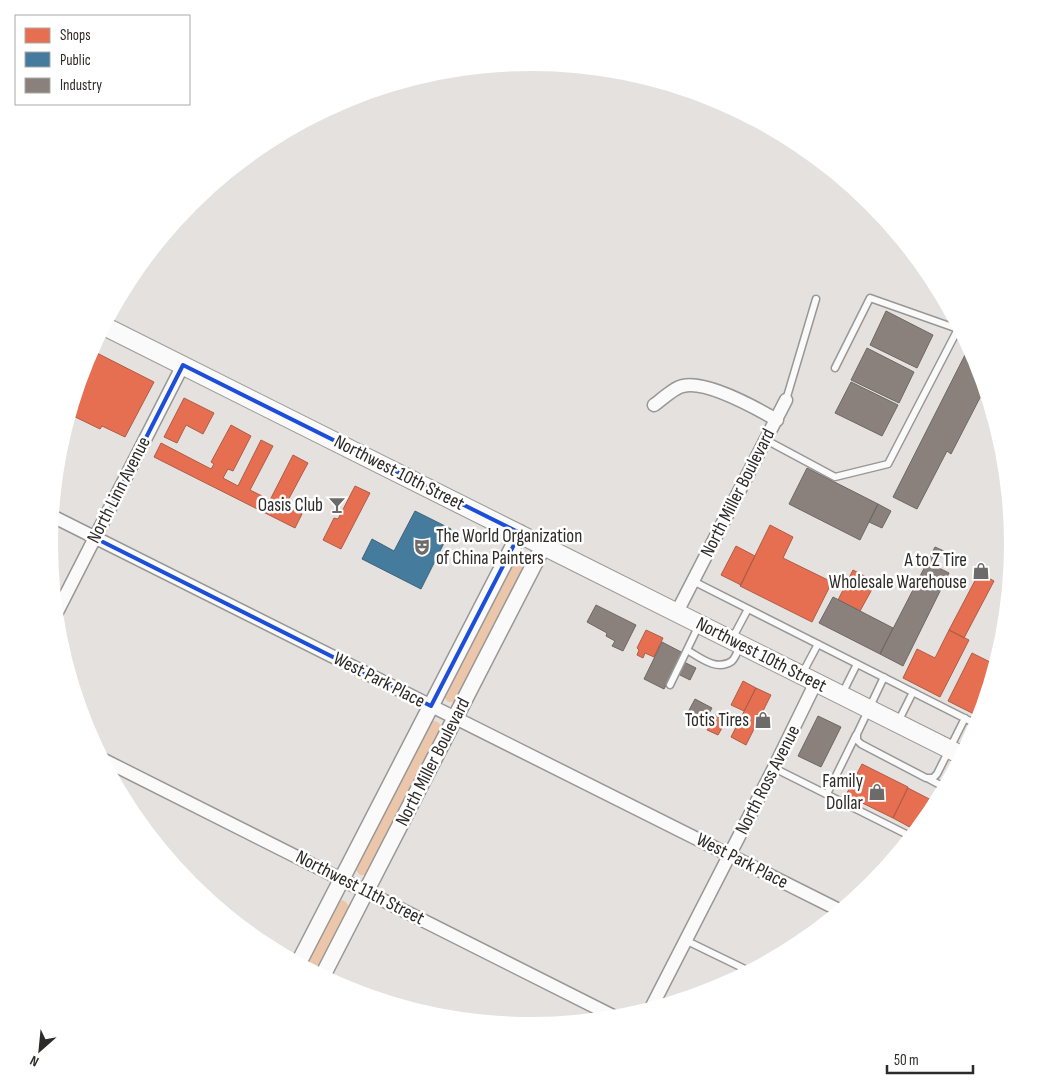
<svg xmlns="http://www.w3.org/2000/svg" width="1062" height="1090" viewBox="0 0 1062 1090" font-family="'Sofia Sans Condensed',sans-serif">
<rect width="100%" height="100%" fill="#e4e1df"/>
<path fill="#ecc6aa" d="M 520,552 L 526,553 L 529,559 L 455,702 L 448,702 L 444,697 L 444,693 L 517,553 Z
M 434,721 L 438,722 L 442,727 L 366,875 L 360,875 L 355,869 L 430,722 Z
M 342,900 L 346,902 L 350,908 L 316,974 L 303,967 L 336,904 Z"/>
<path fill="#e76f51" stroke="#af5b45" d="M 91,350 L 154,382 L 125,437 L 102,426 L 100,429 L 69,414 L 86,360 Z
M 184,398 L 214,413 L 203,434 L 186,425 L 177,443 L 164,437 Z
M 231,425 L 251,436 L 233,471 L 228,469 L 223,478 L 238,486 L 261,440 L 273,446 L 250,490 L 270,500 L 293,455 L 308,463 L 285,506 L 302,514 L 295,528 L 154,457 L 161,443 L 211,469 L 214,464 L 211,462 Z
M 355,486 L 370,493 L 341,549 L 323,540 L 334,518 L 338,519 Z
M 770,525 L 793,537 L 783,558 L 832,582 L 812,622 L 740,586 Z
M 736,546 L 755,556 L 741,585 L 721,575 Z
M 853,570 L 876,582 L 860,611 L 838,600 Z
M 979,573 L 994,581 L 964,638 L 949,630 Z
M 646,630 L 663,638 L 654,657 L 645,653 L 643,658 L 637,655 L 639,650 L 637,648 Z
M 949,630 L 969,640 L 940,697 L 903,678 L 917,649 L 935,658 Z
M 972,653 L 996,665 L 980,717 L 948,701 Z
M 743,681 L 756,688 L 744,711 L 731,705 Z
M 756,688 L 771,695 L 746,745 L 731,737 Z
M 715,715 L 726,721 L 718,735 L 707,730 Z
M 862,764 L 908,787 L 893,818 L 846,795 Z
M 908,788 L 937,803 L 932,813 L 917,831 L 893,818 Z"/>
<path fill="#457b9d" stroke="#3e637a" d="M 415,511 L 451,529 L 421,589 L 362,559 L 372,539 L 394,551 Z"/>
<path fill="#8a817c" stroke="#6e6763" d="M 886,311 L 933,335 L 917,368 L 870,345 Z
M 969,347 L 977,361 L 985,388 L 951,454 L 947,451 L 917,509 L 893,497 Z
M 867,348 L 914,372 L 899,403 L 851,380 Z
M 851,382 L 898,405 L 882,436 L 835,413 Z
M 807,468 L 878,504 L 860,540 L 789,504 Z
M 878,504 L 891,511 L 882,528 L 869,522 Z
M 935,547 L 944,551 L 935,566 L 949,573 L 903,666 L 880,654 Z
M 833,597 L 893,628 L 880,654 L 819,623 Z
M 596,605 L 636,625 L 623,651 L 612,646 L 615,641 L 606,636 L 607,633 L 587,622 Z
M 662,642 L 683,653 L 664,689 L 644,679 Z
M 684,662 L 696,668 L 690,680 L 678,674 Z
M 695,699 L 712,708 L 704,722 L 687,714 Z
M 818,716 L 841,727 L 821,767 L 798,756 Z"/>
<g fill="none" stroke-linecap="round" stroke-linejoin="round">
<g stroke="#999795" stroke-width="9">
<path id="service" d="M 786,400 L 816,299
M 766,440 L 835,477 L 888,464 L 958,329 L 870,298 L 835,368
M 693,581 L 978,725
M 732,639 L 748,609
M 687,650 C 699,657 717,672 732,661 C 735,658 738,651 740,646
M 802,674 L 818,644
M 884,677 L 857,734 L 857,740 L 861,744 L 926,778 L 933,778 L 937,774 L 965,718
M 670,685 L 699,625
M 842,694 L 857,664
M 898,722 L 913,692
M 774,768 L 912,837
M 929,779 L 946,788
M 827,794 L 856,735
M 685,940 L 751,972"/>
</g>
<g stroke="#999795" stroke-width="15">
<path id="minor" d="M 654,405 C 661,400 675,387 683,386 C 706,380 756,408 777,420
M 52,516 L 841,911
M 677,612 L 786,400
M 56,614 L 183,365
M 100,758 L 619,1019
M 650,1010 L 774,768 L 816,682"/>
</g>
<g stroke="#999795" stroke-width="18">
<path id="tertiary" d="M 298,964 L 520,533
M 322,977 L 544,545"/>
</g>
<g stroke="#999795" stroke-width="20">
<path id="secondary" d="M 104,326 L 963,756"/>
</g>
<use href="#service" stroke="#fbfafa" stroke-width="6"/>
<use href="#minor" stroke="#fbfafa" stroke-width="12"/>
<use href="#tertiary" stroke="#fbfafa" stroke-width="15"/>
<use href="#secondary" stroke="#fbfafa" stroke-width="18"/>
</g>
<path fill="none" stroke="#1d4ed8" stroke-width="4" stroke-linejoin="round" d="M 183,365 L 520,533 L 431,706 L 95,538 Z"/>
<defs>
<g id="bar-bare" transform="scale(1.35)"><path d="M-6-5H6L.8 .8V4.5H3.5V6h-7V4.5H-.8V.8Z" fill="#6d6b69" stroke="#fff" stroke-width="2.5" paint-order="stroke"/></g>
<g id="theatre-bare" transform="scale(1.35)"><path d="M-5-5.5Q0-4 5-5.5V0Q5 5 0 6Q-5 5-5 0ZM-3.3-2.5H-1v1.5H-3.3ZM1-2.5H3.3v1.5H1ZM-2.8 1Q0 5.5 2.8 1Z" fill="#6d6b69" stroke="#fff" stroke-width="2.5" paint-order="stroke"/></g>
<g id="shop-bare" transform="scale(1.35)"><path d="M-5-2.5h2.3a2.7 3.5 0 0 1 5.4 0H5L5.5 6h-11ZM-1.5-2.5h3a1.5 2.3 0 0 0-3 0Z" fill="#6d6b69" stroke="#fff" stroke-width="2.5" paint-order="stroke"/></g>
</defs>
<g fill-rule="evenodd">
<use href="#bar-bare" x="337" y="505"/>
<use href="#theatre-bare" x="422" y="547"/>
<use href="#shop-bare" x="981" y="571"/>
<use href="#shop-bare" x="763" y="720"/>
<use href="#shop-bare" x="877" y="792"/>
</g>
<g text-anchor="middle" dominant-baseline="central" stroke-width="5" stroke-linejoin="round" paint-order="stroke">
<g font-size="19" fill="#2d2b29" stroke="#fff">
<text transform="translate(399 473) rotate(27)">Northwest 10th Street</text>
<text transform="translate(119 490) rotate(-63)">North Linn Avenue</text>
<text transform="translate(738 493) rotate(-63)">North Miller Boulevard</text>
<text transform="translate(761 655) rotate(27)">Northwest 10th Street</text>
<text transform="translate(379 680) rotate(27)">West Park Place</text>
<text transform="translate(433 762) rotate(-63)">North Miller Boulevard</text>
<text transform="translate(768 780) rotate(-63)">North Ross Avenue</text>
<text transform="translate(742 861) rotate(27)">West Park Place</text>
<text transform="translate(360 888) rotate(27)">Northwest 11th Street</text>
</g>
<g font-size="19" fill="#2d2b29" stroke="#fff" text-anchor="end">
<text x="323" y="505">Oasis Club</text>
<text x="436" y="536" text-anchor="start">The World Organization<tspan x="436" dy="22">of China Painters</tspan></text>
<text x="967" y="560">A to Z Tire<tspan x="967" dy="22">Wholesale Warehouse</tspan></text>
<text x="749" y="720">Totis Tires</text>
<text x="863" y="781">Family<tspan x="863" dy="22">Dollar</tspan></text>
</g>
</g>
<path d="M0 0H1062V1090H0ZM58 544a473 473 0 1 1 946 0a473 473 0 1 1-946 0Z" fill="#fff" fill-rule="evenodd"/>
<rect x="15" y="15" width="175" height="90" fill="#ffffff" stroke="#abaaa9"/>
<rect x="25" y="28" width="25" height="15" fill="#e76f51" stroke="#abaaa9"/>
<text x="60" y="40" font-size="15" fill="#2d2b29">Shops</text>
<rect x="25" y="52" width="25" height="15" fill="#457b9d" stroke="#abaaa9"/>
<text x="60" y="65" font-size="15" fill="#2d2b29">Public</text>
<rect x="25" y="78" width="25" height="15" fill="#8a817c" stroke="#abaaa9"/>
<text x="60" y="90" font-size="15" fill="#2d2b29">Industry</text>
<g transform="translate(40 1050) rotate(207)" stroke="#ffffff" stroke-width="4" paint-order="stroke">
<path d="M0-4L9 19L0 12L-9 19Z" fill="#2d2b29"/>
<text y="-8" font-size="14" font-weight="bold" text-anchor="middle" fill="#2d2b29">N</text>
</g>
<path d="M887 1065v8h86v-8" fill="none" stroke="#2d2b29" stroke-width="2.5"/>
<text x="894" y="1065" font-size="15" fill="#2d2b29" stroke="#ffffff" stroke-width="4" paint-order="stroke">50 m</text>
</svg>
